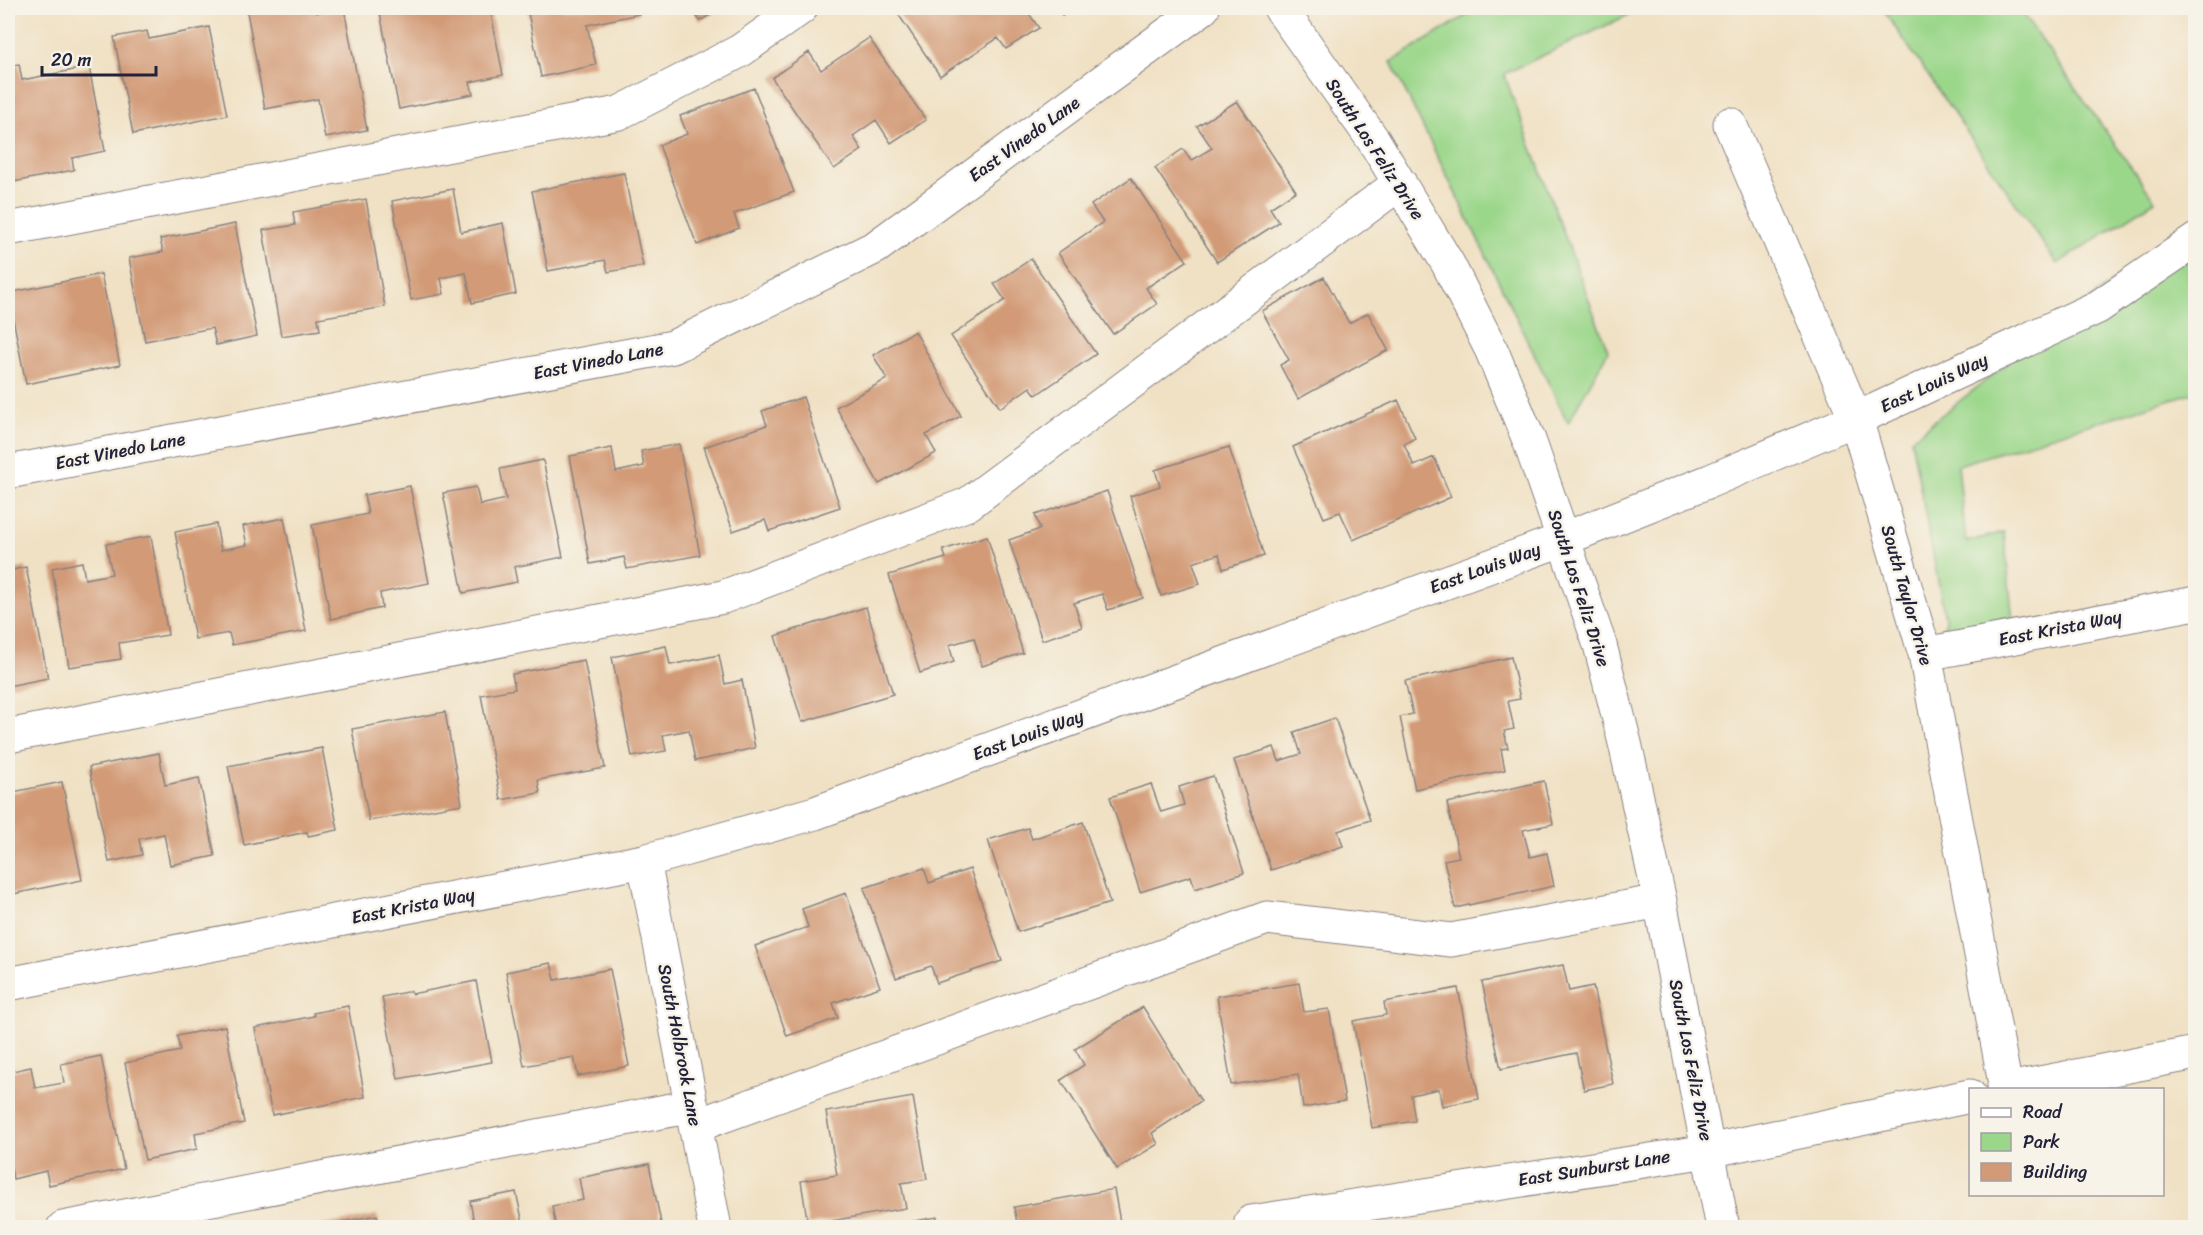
<svg xmlns="http://www.w3.org/2000/svg" width="2203" height="1235" viewBox="0 0 2203 1235" font-family="Sriracha,sans-serif">
<rect width="100%" height="100%" fill="#f7f3e8"/>
<filter id="ink" filterUnits="userSpaceOnUse"><feTurbulence type="fractalNoise" baseFrequency=".0167" numOctaves="2"/><feDisplacementMap in="SourceGraphic" scale="12" xChannelSelector="R" yChannelSelector="G"/><feConvolveMatrix kernelMatrix="1 2 1 2 8 2 1 2 1" color-interpolation-filters="sRGB"/></filter>
<filter id="wash" filterUnits="userSpaceOnUse"><feTurbulence type="fractalNoise" baseFrequency=".008" numOctaves="4" result="noise"/><feDisplacementMap in="SourceGraphic" scale="24" xChannelSelector="R" yChannelSelector="G"/><feGaussianBlur stdDeviation="1.35" result="paint"/><feColorMatrix in="noise" values="0 0 0 0 0 0 0 0 0 0 0 0 0 0 0 0 0 1.4 0 .05"/><feComposite in="paint" operator="in"/></filter>
<g filter="url(#wash)">
<rect width="100%" height="100%" fill="#f0e1c4"/>
<path fill="#9bd78b" stroke="#5e7c63" stroke-width="1.5" d="M 1478,8 L 1643,8 L 1504,74 L 1608,351 L 1568,423 L 1391,62 Z
M 1882,8 L 2019,8 L 2155,201 L 2057,264 Z
M 2195,217 L 2195,392 L 1958,465 L 1966,542 L 2004,532 L 2013,623 L 1925,654 L 1946,623 L 1911,439 Z"/>
<g id="blocks">
<path fill="#d29a76" d="M 269,8 L 315,8 L 316,13 L 344,8 L 367,130 L 325,138 L 318,99 L 265,109 L 247,12 Z
M 379,8 L 490,8 L 503,75 L 470,82 L 473,94 L 399,109 Z
M 527,8 L 637,8 L 639,14 L 587,25 L 596,65 L 541,77 Z
M 691,8 L 722,8 L 700,21 Z
M 894,8 L 1025,8 L 1039,28 L 1006,49 L 998,38 L 940,76 Z
M 1057,8 L 1074,8 L 1062,15 Z
M 209,27 L 227,115 L 133,134 L 114,37 L 147,31 L 149,39 Z
M 869,38 L 926,120 L 891,143 L 876,120 L 853,136 L 862,150 L 834,169 L 772,78 L 809,52 L 821,70 Z
M 19,64 L 22,80 L 89,67 L 105,151 L 72,158 L 74,170 L 8,183 L 8,66 Z
M 754,88 L 794,192 L 734,214 L 739,228 L 697,245 L 659,145 L 687,134 L 680,116 Z
M 1237,101 L 1296,191 L 1270,208 L 1279,222 L 1217,262 L 1155,168 L 1183,149 L 1191,161 L 1212,148 L 1197,126 Z
M 624,173 L 643,266 L 608,272 L 605,260 L 548,271 L 532,191 Z
M 1131,178 L 1187,261 L 1146,288 L 1157,304 L 1113,334 L 1058,253 L 1103,222 L 1091,205 Z
M 453,189 L 461,232 L 503,223 L 516,294 L 472,303 L 466,273 L 441,278 L 444,294 L 411,300 L 392,201 Z
M 366,199 L 385,307 L 318,318 L 320,330 L 281,336 L 263,230 L 295,225 L 293,212 Z
M 235,224 L 257,336 L 216,345 L 212,328 L 145,341 L 129,258 L 163,252 L 160,239 Z
M 1031,259 L 1096,354 L 1036,395 L 1030,387 L 1000,408 L 951,336 L 1005,300 L 994,284 Z
M 101,274 L 120,365 L 26,384 L 8,293 Z
M 1324,277 L 1349,323 L 1368,313 L 1388,350 L 1298,399 L 1280,365 L 1289,360 L 1262,311 Z
M 915,331 L 961,416 L 926,435 L 936,453 L 879,484 L 836,407 L 887,379 L 873,355 Z
M 803,397 L 840,507 L 769,531 L 765,520 L 733,531 L 704,447 L 767,425 L 762,411 Z
M 1398,400 L 1415,438 L 1404,444 L 1414,466 L 1434,457 L 1451,497 L 1353,540 L 1340,512 L 1324,518 L 1293,447 Z
M 679,444 L 700,555 L 627,569 L 624,557 L 590,564 L 570,456 L 612,448 L 616,472 L 644,466 L 641,451 Z
M 1229,447 L 1264,556 L 1223,569 L 1219,554 L 1193,563 L 1200,584 L 1161,596 L 1130,496 L 1160,486 L 1155,470 Z
M 543,460 L 563,557 L 514,567 L 517,582 L 463,593 L 443,493 L 476,487 L 480,505 L 506,499 L 500,469 Z
M 410,486 L 429,583 L 380,593 L 382,608 L 331,619 L 312,525 L 368,514 L 364,495 Z
M 1107,491 L 1143,598 L 1108,610 L 1102,594 L 1074,603 L 1082,627 L 1042,640 L 1009,540 L 1040,529 L 1035,515 Z
M 284,518 L 306,631 L 232,645 L 229,633 L 195,639 L 175,532 L 216,524 L 221,550 L 247,545 L 243,526 Z
M 151,536 L 168,635 L 119,643 L 121,659 L 69,667 L 52,568 L 82,562 L 85,579 L 112,574 L 106,544 Z
M 987,536 L 1023,653 L 982,666 L 974,638 L 949,645 L 954,662 L 920,673 L 889,575 L 946,558 L 943,550 Z
M 26,567 L 48,678 L 8,686 L 8,571 Z
M 866,607 L 893,694 L 802,722 L 775,636 Z
M 666,646 L 670,665 L 719,655 L 725,684 L 742,680 L 755,748 L 695,761 L 689,730 L 663,735 L 666,751 L 632,757 L 612,657 Z
M 1511,657 L 1520,699 L 1508,701 L 1514,729 L 1504,731 L 1508,748 L 1501,749 L 1505,770 L 1415,789 L 1400,717 L 1413,714 L 1405,681 Z
M 584,660 L 605,768 L 538,780 L 540,793 L 501,800 L 481,695 L 515,689 L 512,674 Z
M 445,712 L 462,804 L 369,821 L 352,729 Z
M 1335,718 L 1370,820 L 1338,831 L 1343,846 L 1271,870 L 1234,760 L 1274,747 L 1279,761 L 1301,754 L 1294,732 Z
M 322,748 L 338,830 L 308,836 L 307,832 L 244,845 L 228,766 Z
M 159,753 L 165,785 L 199,778 L 215,856 L 170,865 L 164,834 L 139,839 L 142,855 L 109,862 L 89,767 Z
M 1213,776 L 1244,873 L 1195,889 L 1191,876 L 1140,892 L 1110,797 L 1151,784 L 1161,812 L 1184,805 L 1179,787 Z
M 1544,781 L 1553,824 L 1523,830 L 1530,857 L 1547,853 L 1554,886 L 1455,908 L 1444,860 L 1459,857 L 1447,803 Z
M 62,782 L 82,880 L 8,895 L 8,793 Z
M 1083,822 L 1110,903 L 1018,932 L 988,840 L 1028,828 L 1032,839 Z
M 924,868 L 929,883 L 970,869 L 1002,961 L 937,983 L 931,966 L 896,978 L 864,888 Z
M 846,893 L 880,987 L 833,1003 L 838,1018 L 787,1036 L 755,946 L 808,927 L 802,909 Z
M 551,963 L 555,980 L 610,969 L 629,1066 L 578,1076 L 574,1057 L 524,1066 L 506,972 Z
M 1563,965 L 1569,991 L 1593,986 L 1613,1084 L 1584,1090 L 1576,1053 L 1501,1069 L 1482,982 Z
M 476,981 L 492,1062 L 398,1079 L 382,997 L 411,991 L 412,994 Z
M 1299,983 L 1304,1012 L 1329,1009 L 1345,1101 L 1303,1108 L 1298,1074 L 1231,1085 L 1217,996 Z
M 1458,988 L 1479,1099 L 1442,1106 L 1439,1089 L 1411,1095 L 1415,1121 L 1372,1128 L 1353,1021 L 1386,1015 L 1384,1002 Z
M 348,1006 L 365,1097 L 272,1115 L 255,1028 L 314,1016 L 313,1013 Z
M 1143,1007 L 1201,1101 L 1152,1133 L 1158,1144 L 1117,1169 L 1061,1080 L 1084,1065 L 1075,1049 Z
M 225,1026 L 244,1123 L 195,1133 L 197,1149 L 145,1160 L 125,1063 L 180,1051 L 177,1036 Z
M 101,1056 L 124,1169 L 49,1185 L 46,1171 L 13,1179 L 8,1151 L 8,1072 L 31,1067 L 35,1088 L 64,1083 L 61,1064 Z
M 913,1097 L 927,1179 L 901,1183 L 906,1208 L 808,1225 L 801,1181 L 837,1175 L 826,1112 Z
M 649,1164 L 662,1228 L 556,1228 L 552,1206 L 583,1200 L 579,1178 Z
M 1114,1189 L 1120,1222 L 1106,1225 L 1107,1228 L 1018,1228 L 1014,1207 Z
M 516,1192 L 524,1228 L 475,1228 L 470,1201 Z
M 377,1215 L 380,1228 L 318,1228 L 318,1226 Z
M 937,1217 L 939,1228 L 887,1228 L 887,1226 Z"/>
</g>
</g>
<g filter="url(#ink)">
<use href="#blocks" fill-opacity="0" stroke="#898280" stroke-width="1.5"/>
<g fill="none" stroke-linecap="round" stroke-linejoin="round">
<g stroke="#898280" stroke-width="35">
<path id="minor" d="M 1280,8 L 1374,141 L 1448,264 L 1491,349 L 1529,440 L 1600,645 L 1625,743 L 1660,901 L 1723,1228
M 1730,124 L 1856,419 L 1925,654 L 2006,1089
M 8,229 L 619,113 L 740,51 L 801,8
M 8,472 L 673,347 L 876,247 L 1203,8
M 1925,654 L 2196,603
M 8,736 L 723,597 L 968,504 L 1400,183
M 644,861 L 715,1228
M 8,984 L 644,861 L 815,813 L 1564,539 L 1710,481 L 1856,419 L 2098,307 L 2196,240
M 2003,1090 L 2196,1053
M 695,1126 L 1267,918 L 1451,940 L 1660,901
M 1251,1222 L 1708,1151 L 1970,1096
M 63,1228 L 692,1106"/>
</g>
<use href="#minor" stroke="#fff" stroke-width="33"/>
</g>
</g>
<g text-anchor="middle" dominant-baseline="central" stroke-width="5" stroke-linejoin="round" paint-order="stroke">
<g font-size="18" fill="#22223b" stroke="#f7f3e8">
<text transform="translate(1024 139) rotate(-36)">East Vinedo Lane</text>
<text transform="translate(1375 149) rotate(57)">South Los Feliz Drive</text>
<text transform="translate(598 361) rotate(-11)">East Vinedo Lane</text>
<text transform="translate(1934 383) rotate(-25)">East Louis Way</text>
<text transform="translate(120 451) rotate(-11)">East Vinedo Lane</text>
<text transform="translate(1485 568) rotate(-20)">East Louis Way</text>
<text transform="translate(1579 588) rotate(72)">South Los Feliz Drive</text>
<text transform="translate(1907 595) rotate(74)">South Taylor Drive</text>
<text transform="translate(2060 628) rotate(-11)">East Krista Way</text>
<text transform="translate(1028 735) rotate(-20)">East Louis Way</text>
<text transform="translate(413 906) rotate(-11)">East Krista Way</text>
<text transform="translate(680 1045) rotate(79)">South Holbrook Lane</text>
<text transform="translate(1691 1060) rotate(79)">South Los Feliz Drive</text>
<text transform="translate(1594 1168) rotate(-9)">East Sunburst Lane</text>
</g>
</g>
<rect width="2203" height="1235" fill="none" stroke="#f7f3e8" stroke-width="30"/>
<rect x="1969" y="1088" width="195" height="108" fill="#f7f3e8" stroke="#a29fa3" stroke-width="1.5"/>
<rect x="1981" y="1108" width="30" height="9" fill="#ffffff" stroke="#a29fa3" stroke-width="1.5"/>
<text x="2023" y="1118" font-size="18" fill="#22223b">Road</text>
<rect x="1981" y="1133" width="30" height="18" fill="#9bd78b" stroke="#a29fa3" stroke-width="1.5"/>
<text x="2023" y="1148" font-size="18" fill="#22223b">Park</text>
<rect x="1981" y="1163" width="30" height="18" fill="#d29a76" stroke="#a29fa3" stroke-width="1.5"/>
<text x="2023" y="1178" font-size="18" fill="#22223b">Building</text>
<path d="M42 66v9h114v-9" fill="none" stroke="#22223b" stroke-width="3"/>
<text x="51" y="66" font-size="18" fill="#22223b" stroke="#f7f3e8" stroke-width="4.5" paint-order="stroke">20 m</text>
</svg>
